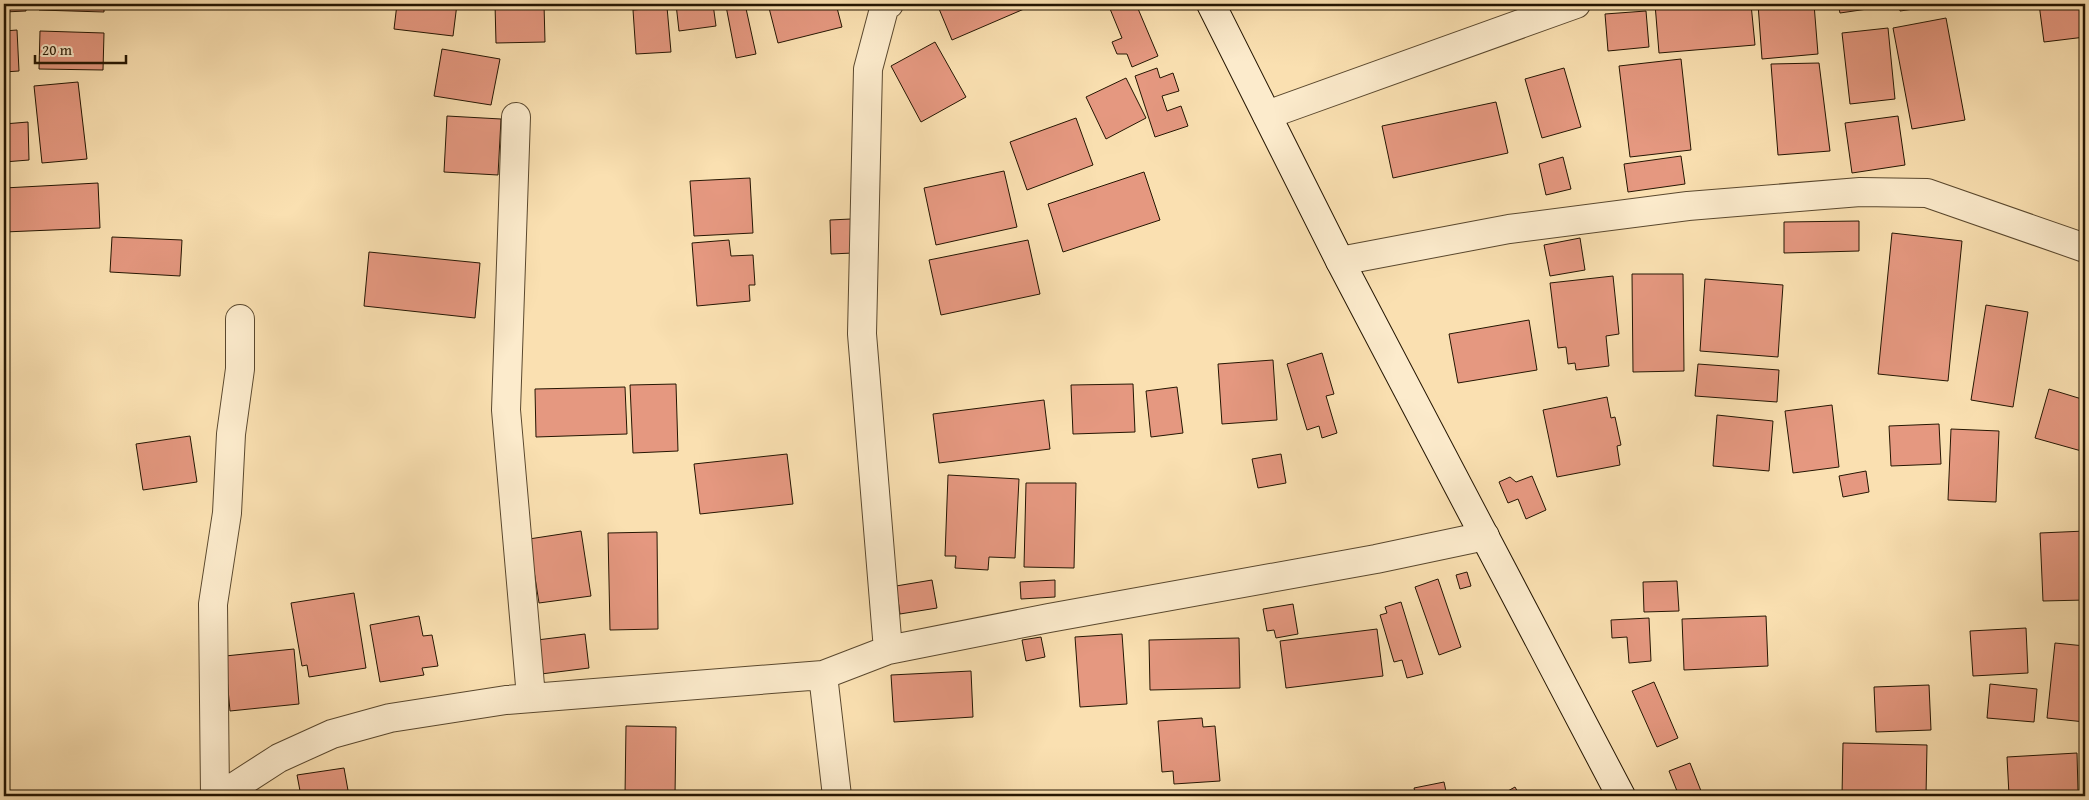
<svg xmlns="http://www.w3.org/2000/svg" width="2089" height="800" viewBox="0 0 2089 800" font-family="'Gentium Book Plus',serif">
<rect width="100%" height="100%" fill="#fae0b1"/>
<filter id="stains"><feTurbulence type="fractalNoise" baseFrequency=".004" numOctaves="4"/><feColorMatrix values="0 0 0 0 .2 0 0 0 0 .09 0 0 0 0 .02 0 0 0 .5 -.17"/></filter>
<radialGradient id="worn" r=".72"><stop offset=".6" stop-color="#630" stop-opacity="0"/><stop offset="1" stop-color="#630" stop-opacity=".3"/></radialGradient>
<path fill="#e59880" stroke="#251602" d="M 4,4 L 26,4 L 26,11 L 4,12 Z
M 39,4 L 104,4 L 104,12 L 39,10 Z
M 397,4 L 457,4 L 453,36 L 394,29 Z
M 495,4 L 544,4 L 545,42 L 496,43 Z
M 676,4 L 713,4 L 716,26 L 679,31 Z
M 735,4 L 745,4 L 756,54 L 736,58 L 726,6 Z
M 768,4 L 836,4 L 842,27 L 778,43 Z
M 937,4 L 1030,4 L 1031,6 L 952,40 Z
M 1108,4 L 1136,4 L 1158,56 L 1132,67 L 1127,54 L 1117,54 L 1112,42 L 1122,38 Z
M 1655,4 L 1751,4 L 1755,45 L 1659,53 Z
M 1758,4 L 1814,4 L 1818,54 L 1762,59 Z
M 1838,4 L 1888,4 L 1888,6 L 1840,13 Z
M 1899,4 L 1949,4 L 1900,11 Z
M 2039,4 L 2085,4 L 2085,37 L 2044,42 Z
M 667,7 L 671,52 L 636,54 L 633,10 Z
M 1646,11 L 1649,47 L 1608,51 L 1605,14 Z
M 1946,18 L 1965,120 L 1912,129 L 1893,28 Z
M 1888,28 L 1895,99 L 1850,104 L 1842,33 Z
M 17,30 L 19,71 L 4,72 L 4,31 Z
M 40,31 L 104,33 L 103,70 L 39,69 Z
M 935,42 L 966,97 L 921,122 L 891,66 Z
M 442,49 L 500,59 L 491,105 L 434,96 Z
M 1681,59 L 1691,150 L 1630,157 L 1619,66 Z
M 1819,63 L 1830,151 L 1778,155 L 1771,64 Z
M 1157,68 L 1160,78 L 1173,73 L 1179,91 L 1162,96 L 1167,111 L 1181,106 L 1188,126 L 1155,137 L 1135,76 Z
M 1564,68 L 1581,127 L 1542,138 L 1525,79 Z
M 1126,78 L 1146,118 L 1106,139 L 1086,97 Z
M 78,82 L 87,159 L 42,163 L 34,86 Z
M 1496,102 L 1508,153 L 1393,178 L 1382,126 Z
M 2084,109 L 2085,109 L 2085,170 L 2080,170 Z
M 447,116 L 501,119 L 498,175 L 444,172 Z
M 1898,116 L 1905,165 L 1852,173 L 1845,123 Z
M 1076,118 L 1093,165 L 1027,190 L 1010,142 Z
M 28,122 L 29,160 L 4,162 L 4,124 Z
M 1681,156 L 1685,184 L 1628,192 L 1624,164 Z
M 1563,157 L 1571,189 L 1546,195 L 1539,164 Z
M 1004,171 L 1017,227 L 936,245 L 924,188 Z
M 1144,172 L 1160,220 L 1063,252 L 1048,204 Z
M 750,178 L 753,233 L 694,236 L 690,181 Z
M 98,183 L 100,228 L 4,232 L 4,188 Z
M 851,219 L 853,253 L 831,254 L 830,220 Z
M 1859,221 L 1859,251 L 1784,253 L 1784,222 Z
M 1892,233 L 1962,241 L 1948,381 L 1878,374 Z
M 112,237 L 182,240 L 180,276 L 110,272 Z
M 1580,238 L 1585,270 L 1550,276 L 1544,245 Z
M 729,240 L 731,256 L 753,255 L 755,285 L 749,285 L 750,301 L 697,306 L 692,243 Z
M 1028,240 L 1040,294 L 941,315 L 929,260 Z
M 369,252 L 480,263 L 475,318 L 364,306 Z
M 1632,274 L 1683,274 L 1684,371 L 1633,372 Z
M 1613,276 L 1619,334 L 1606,336 L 1609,366 L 1576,370 L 1575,363 L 1568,364 L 1566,347 L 1558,348 L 1550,283 Z
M 1705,279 L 1783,285 L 1778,357 L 1700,351 Z
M 2085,300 L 2085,322 L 2081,321 Z
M 1986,305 L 2028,312 L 2013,407 L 1971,400 Z
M 1529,320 L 1537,370 L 1458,383 L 1449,334 Z
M 1322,353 L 1334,394 L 1326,396 L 1337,433 L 1322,438 L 1319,426 L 1307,430 L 1287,364 Z
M 1273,360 L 1277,420 L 1222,424 L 1218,364 Z
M 1698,364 L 1779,370 L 1777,402 L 1695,396 Z
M 676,384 L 678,451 L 633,453 L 630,385 Z
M 1133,384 L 1135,432 L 1073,434 L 1071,385 Z
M 625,387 L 627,434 L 536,437 L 535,389 Z
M 1177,387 L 1183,433 L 1151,437 L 1146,391 Z
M 2049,389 L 2085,400 L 2085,452 L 2035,438 Z
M 1607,397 L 1611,418 L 1615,417 L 1621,445 L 1617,446 L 1620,465 L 1557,477 L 1543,410 Z
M 1044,400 L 1050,449 L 939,463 L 933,414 Z
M 1832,405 L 1839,467 L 1793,473 L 1785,411 Z
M 1717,415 L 1773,421 L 1769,471 L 1713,466 Z
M 1939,424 L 1941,464 L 1891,466 L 1889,426 Z
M 1951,429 L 1999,431 L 1996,502 L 1948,500 Z
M 190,436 L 197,482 L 143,490 L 136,444 Z
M 787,454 L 793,504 L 700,514 L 694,464 Z
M 1281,454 L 1286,483 L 1258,488 L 1252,459 Z
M 1866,471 L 1869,492 L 1843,497 L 1839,476 Z
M 948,475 L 1019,479 L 1015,558 L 989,557 L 988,570 L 955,568 L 956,556 L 945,556 Z
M 1532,476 L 1546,510 L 1526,519 L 1518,499 L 1508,503 L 1499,482 L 1510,477 L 1516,482 Z
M 1026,483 L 1076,483 L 1074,568 L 1024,567 Z
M 581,531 L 591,596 L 539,603 L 529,539 Z
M 2085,531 L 2085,600 L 2043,601 L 2040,533 Z
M 657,532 L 658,629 L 610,630 L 608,533 Z
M 1467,572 L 1471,586 L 1460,589 L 1456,575 Z
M 1438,579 L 1461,647 L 1439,655 L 1415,587 Z
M 932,580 L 937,608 L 900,614 L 896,586 Z
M 1055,580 L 1055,597 L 1021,599 L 1020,582 Z
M 1677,581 L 1679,611 L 1644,612 L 1643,582 Z
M 354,593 L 366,668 L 309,677 L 307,665 L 302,666 L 291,603 Z
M 1401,602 L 1423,674 L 1407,678 L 1402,660 L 1394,662 L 1380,615 L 1387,613 L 1385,607 Z
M 1293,604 L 1298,634 L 1276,638 L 1274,630 L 1267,631 L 1263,609 Z
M 419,616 L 423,636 L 432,635 L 438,666 L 422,668 L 424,675 L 380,682 L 370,625 Z
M 1766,616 L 1768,666 L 1684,670 L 1682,619 Z
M 1649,618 L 1651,661 L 1629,663 L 1627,637 L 1612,638 L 1611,620 Z
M 2026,628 L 2028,673 L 1973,676 L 1970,631 Z
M 1377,629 L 1383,676 L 1286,688 L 1280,641 Z
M 585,634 L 589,668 L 541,674 L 537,640 Z
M 1122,634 L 1127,704 L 1080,707 L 1075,637 Z
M 1041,637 L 1045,657 L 1026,661 L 1022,640 Z
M 1239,638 L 1240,688 L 1150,690 L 1149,640 Z
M 2055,643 L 2085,646 L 2085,722 L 2047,718 Z
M 294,649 L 299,704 L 230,711 L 225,656 Z
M 971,671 L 973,717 L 894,722 L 891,675 Z
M 1654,682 L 1678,738 L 1657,747 L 1632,691 Z
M 1990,684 L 2037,689 L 2034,722 L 1987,718 Z
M 1929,685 L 1931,730 L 1876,732 L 1874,687 Z
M 1202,718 L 1203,727 L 1215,726 L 1220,781 L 1174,784 L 1173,771 L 1162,772 L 1158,721 Z
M 626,726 L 676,727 L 675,796 L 625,796 Z
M 1843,743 L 1927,745 L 1926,796 L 1842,796 Z
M 2077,753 L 2078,791 L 2009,795 L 2007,757 Z
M 1690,763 L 1703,796 L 1679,796 L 1669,771 Z
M 344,768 L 349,796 L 301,796 L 297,775 Z
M 1444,782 L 1447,796 L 1416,796 L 1414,788 Z
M 1515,787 L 1520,796 L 1499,796 Z
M 269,791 L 270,796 L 228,796 Z"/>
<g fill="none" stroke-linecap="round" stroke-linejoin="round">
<g stroke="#5a482e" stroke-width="30">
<path id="street" d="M 1267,115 L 1576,4
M 516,117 L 506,410 L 531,697
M 1340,261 L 1509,229 L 1688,206 L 1860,192 L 1927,193 L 2085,248
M 888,650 L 862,334 L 868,69 L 885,5 L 889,4
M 215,796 L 213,604 L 227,513 L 231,434 L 240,369 L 240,319
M 220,796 L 279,758 L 332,734 L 390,718 L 506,700 L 823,675
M 837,796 L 823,675 L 888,650 L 1049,618 L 1376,559 L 1485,536"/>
</g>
<g stroke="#251602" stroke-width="30">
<path id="secondary" d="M 1211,4 L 1340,261 L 1621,796"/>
</g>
<use href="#street" stroke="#fcebcc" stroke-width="28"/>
<use href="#secondary" stroke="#fcebcc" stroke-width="28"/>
</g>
<rect width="2089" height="800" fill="none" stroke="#fae0b1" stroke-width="20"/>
<rect x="5" y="5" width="2079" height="790" fill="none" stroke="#251602" stroke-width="2.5"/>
<rect x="10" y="10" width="2069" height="780" fill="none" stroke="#251602"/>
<path d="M35 55v8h91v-8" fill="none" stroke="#251602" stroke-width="2.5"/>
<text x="42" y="55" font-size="15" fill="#251602" stroke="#fcebcc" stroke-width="4" paint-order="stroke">20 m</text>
<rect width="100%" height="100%" filter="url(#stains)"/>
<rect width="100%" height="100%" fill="url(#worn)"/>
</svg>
